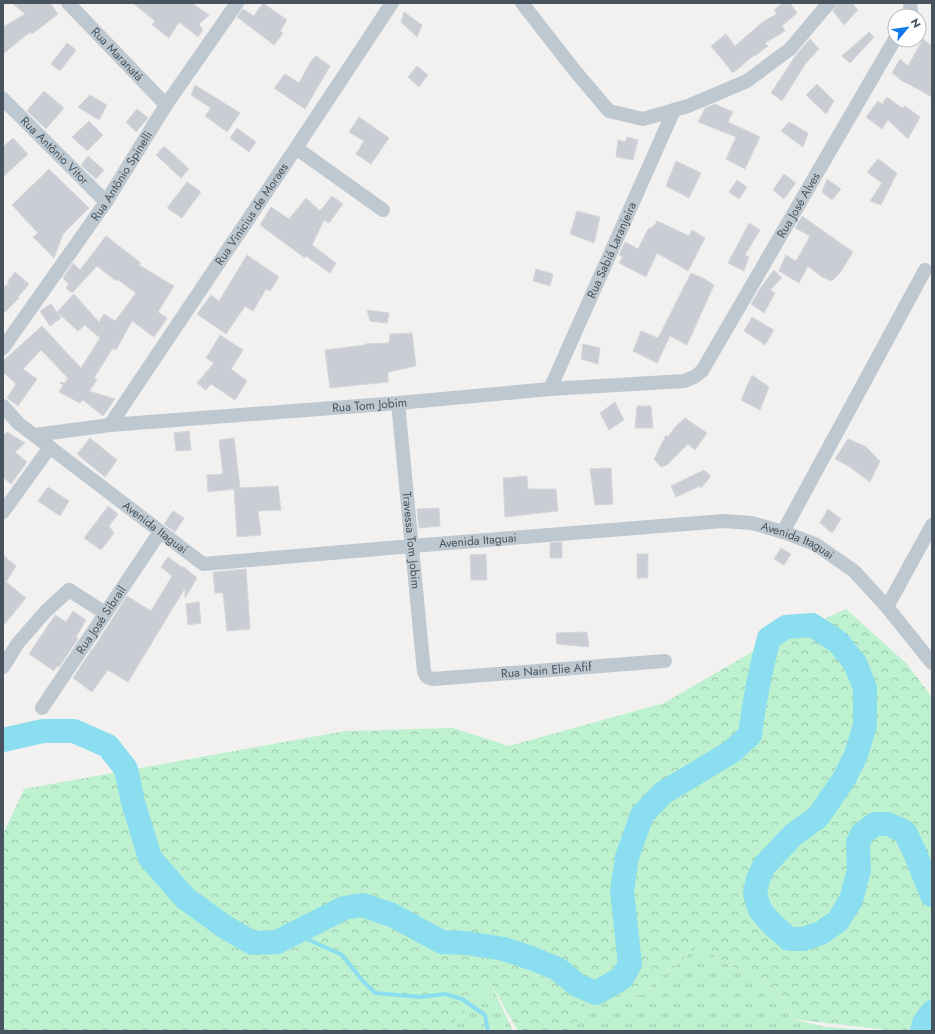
<svg xmlns="http://www.w3.org/2000/svg" width="935" height="1034" viewBox="0 0 935 1034" font-family="Jost,sans-serif">
<defs>
<pattern id="grass-tufts" width="24" height="20" patternUnits="userSpaceOnUse"><rect width="24" height="20" fill="#bef1d0"/><path d="M3 7l-1-3M5 7V3M7 7l1-3M15 17l-1-3M17 17v-4M19 17l1-3" fill="none" stroke="#9cc6ac"/></pattern>
<pattern id="forest-crowns" width="20" height="18" patternUnits="userSpaceOnUse"><rect width="20" height="18" fill="#bef1d0"/><path d="M2 6a3 3 0 1 1 6 0M12 15a3 3 0 1 1 6 0" fill="none" stroke="#9cc6ac"/></pattern>
</defs>
<rect width="100%" height="100%" fill="#f3f0f0"/>
<path fill="url(#grass-tufts)" d="M 698,946 L 753,979 L 777,987 L 792,1019 L 825,1027 L 881,1031 L 574,1031 L 586,985 L 641,995 Z
M 491,984 L 513,1031 L 445,1031 Z"/>
<path fill="url(#forest-crowns)" d="M 846,609 L 906,663 L 932,697 L 932,1029 L 930,1031 L 897,1031 L 792,1019 L 777,987 L 753,979 L 698,946 L 641,995 L 586,985 L 575,1031 L 518,1031 L 491,984 L 445,1031 L 3,1031 L 3,834 L 24,789 L 345,731 L 453,728 L 509,746 L 664,703 L 759,648 Z"/>
<g fill="none" stroke-linecap="round" stroke-linejoin="round">
<path stroke="#8adeef" stroke-width="4" d="M 294,933 L 342,955 L 362,980 L 375,993 L 421,997 L 445,994 L 462,999 L 485,1015 L 488,1031"/>
<path stroke="#8adeef" stroke-width="24" d="M 3,740 L 43,731 L 74,731 L 108,746 L 126,769 L 133,802 L 150,858 L 185,898 L 225,927 L 253,943 L 277,942 L 344,908 L 362,905 L 392,915 L 442,942 L 467,943 L 504,949 L 531,958 L 558,969 L 577,985 L 596,993 L 622,978 L 630,964 L 622,891 L 627,857 L 642,815 L 663,793 L 731,752 L 750,735 C 754,702 760,671 769,638 L 786,627 L 812,625 L 838,642 L 855,663 L 865,688 L 865,725 L 856,755 L 844,779 L 818,817 L 793,835 L 764,866 L 758,879 L 755,894 L 760,910 L 771,923 L 789,939 L 803,939 L 821,933 L 838,921 L 851,900 L 859,870 L 858,842 L 862,834 L 875,824 L 888,824 L 905,832 L 915,853 L 932,895
M 922,1031 L 924,1023 L 932,1012"/>
</g>
<path fill="#cacdd3" stroke="#d4d7dc" d="M 12,3 L 50,3 L 58,14 L 32,34 L 30,32 L 3,54 L 3,27 L 25,14 Z
M 133,3 L 192,3 L 209,15 L 199,24 L 203,30 L 198,37 L 179,22 L 169,38 L 152,25 L 155,21 Z
M 263,3 L 287,20 L 280,31 L 283,33 L 274,45 L 237,17 L 243,9 L 254,16 Z
M 783,3 L 790,3 L 797,13 L 782,26 L 785,31 L 765,43 L 768,46 L 755,56 L 754,55 L 733,73 L 711,46 L 726,34 L 735,46 L 764,21 L 777,14 L 774,10 Z
M 837,3 L 852,3 L 858,10 L 844,25 L 833,11 Z
M 404,12 L 422,25 L 417,37 L 401,22 Z
M 869,32 L 874,37 L 850,63 L 842,56 Z
M 810,39 L 819,49 L 806,63 L 782,101 L 771,93 L 796,55 Z
M 923,39 L 932,46 L 932,97 L 905,82 L 905,83 L 892,73 L 900,59 L 908,66 Z
M 67,43 L 76,50 L 60,71 L 51,64 Z
M 316,56 L 330,66 L 305,109 L 274,88 L 285,74 L 299,83 L 311,61 Z
M 417,66 L 428,75 L 419,87 L 408,77 Z
M 817,84 L 834,101 L 826,114 L 806,95 Z
M 195,85 L 240,113 L 227,132 L 205,116 L 211,108 L 191,95 Z
M 44,91 L 64,108 L 46,129 L 27,111 Z
M 90,95 L 107,105 L 99,120 L 78,107 Z
M 887,97 L 902,108 L 905,106 L 920,117 L 908,139 L 888,120 L 882,129 L 866,117 L 878,101 L 882,104 Z
M 715,104 L 733,112 L 728,122 L 760,137 L 745,169 L 726,159 L 736,137 L 698,122 L 705,108 Z
M 137,109 L 148,118 L 136,132 L 126,122 Z
M 359,117 L 389,138 L 371,164 L 356,154 L 364,141 L 349,132 Z
M 89,121 L 103,135 L 87,151 L 72,137 Z
M 789,122 L 808,133 L 803,147 L 781,131 Z
M 237,128 L 256,142 L 249,152 L 230,138 Z
M 627,137 L 638,140 L 633,160 L 616,157 L 618,140 L 625,142 Z
M 13,138 L 28,154 L 3,177 L 3,147 Z
M 164,146 L 189,169 L 181,178 L 156,155 Z
M 88,156 L 104,170 L 96,179 L 81,165 Z
M 878,159 L 897,173 L 881,205 L 870,201 L 882,183 L 867,172 Z
M 676,161 L 701,173 L 689,198 L 666,186 Z
M 49,169 L 89,208 L 63,234 L 54,258 L 33,237 L 38,233 L 12,205 Z
M 784,174 L 796,183 L 784,199 L 773,190 Z
M 827,179 L 841,189 L 832,200 L 822,192 Z
M 737,180 L 747,187 L 739,199 L 729,192 Z
M 187,182 L 201,192 L 182,218 L 167,208 Z
M 332,196 L 343,204 L 329,223 L 324,220 L 312,245 L 336,263 L 330,273 L 306,256 L 305,258 L 260,225 L 271,207 L 289,219 L 306,198 L 320,211 Z
M 577,211 L 600,217 L 594,243 L 570,234 Z
M 802,216 L 853,252 L 840,273 L 832,281 L 822,277 L 808,266 L 799,283 L 779,271 L 786,255 L 796,261 L 810,236 L 795,228 Z
M 657,221 L 689,236 L 692,230 L 705,238 L 688,271 L 657,253 L 646,277 L 619,263 L 623,257 L 619,255 L 625,242 L 638,249 L 648,229 L 654,226 Z
M 749,223 L 760,230 L 745,255 L 749,257 L 744,271 L 728,263 Z
M 106,236 L 141,263 L 139,265 L 174,286 L 158,312 L 167,318 L 154,337 L 132,321 L 116,350 L 113,348 L 94,378 L 97,380 L 89,391 L 115,399 L 103,416 L 83,400 L 80,403 L 59,392 L 63,385 L 60,383 L 61,382 L 65,383 L 68,378 L 41,350 L 23,369 L 37,379 L 18,406 L 7,398 L 16,384 L 3,372 L 3,361 L 42,326 L 81,368 L 100,338 L 85,325 L 78,331 L 57,312 L 74,294 L 99,322 L 104,314 L 115,321 L 136,293 L 117,279 L 116,281 L 97,266 L 72,293 L 66,288 L 69,284 L 63,278 L 73,263 L 80,270 Z
M 247,255 L 279,277 L 270,291 L 266,289 L 253,311 L 245,306 L 226,334 L 197,314 L 211,295 L 219,301 Z
M 536,269 L 553,274 L 550,286 L 533,281 Z
M 774,270 L 782,278 L 770,290 L 775,293 L 764,313 L 751,304 L 761,287 Z
M 15,272 L 29,284 L 18,297 L 19,298 L 3,314 L 3,288 L 9,283 L 8,281 Z
M 691,273 L 703,278 L 714,285 L 687,345 L 670,336 L 657,363 L 633,351 L 641,331 L 658,338 Z
M 51,304 L 61,318 L 50,326 L 40,311 Z
M 367,310 L 389,313 L 387,323 L 370,321 Z
M 752,317 L 774,330 L 765,345 L 744,331 Z
M 412,333 L 416,366 L 388,372 L 388,382 L 330,388 L 325,350 L 365,345 L 365,344 L 389,343 L 390,334 Z
M 220,335 L 243,350 L 231,369 L 247,381 L 235,400 L 211,384 L 206,390 L 197,383 L 214,363 L 206,358 Z
M 583,344 L 600,348 L 598,364 L 581,359 Z
M 752,375 L 769,387 L 760,410 L 741,400 Z
M 615,402 L 624,420 L 609,430 L 600,413 Z
M 637,406 L 651,406 L 653,428 L 635,428 Z
M 685,418 L 707,433 L 695,450 L 688,444 L 667,465 L 661,467 L 654,459 L 666,435 L 668,437 L 675,427 Z
M 189,431 L 191,450 L 176,451 L 174,433 Z
M 7,432 L 25,443 L 15,452 L 27,462 L 11,484 L 3,477 L 3,436 Z
M 90,438 L 117,460 L 105,477 L 77,454 Z
M 234,438 L 240,488 L 278,486 L 281,510 L 258,511 L 261,535 L 237,537 L 234,489 L 208,492 L 207,475 L 223,474 L 219,440 Z
M 848,439 L 865,446 L 880,461 L 870,482 L 850,467 L 835,459 Z
M 611,468 L 613,504 L 595,505 L 590,469 Z
M 704,470 L 711,476 L 701,488 L 700,486 L 676,497 L 671,486 Z
M 527,476 L 528,489 L 556,489 L 558,511 L 505,517 L 503,478 Z
M 48,487 L 69,501 L 60,516 L 38,501 Z
M 108,506 L 118,514 L 109,526 L 114,533 L 101,550 L 84,538 Z
M 439,508 L 440,526 L 419,528 L 417,509 Z
M 828,509 L 841,519 L 832,533 L 820,523 Z
M 173,511 L 184,518 L 175,532 L 164,524 Z
M 562,542 L 562,558 L 550,558 L 550,543 Z
M 781,548 L 791,554 L 784,565 L 774,559 Z
M 486,554 L 487,580 L 471,580 L 470,555 Z
M 637,554 L 648,554 L 648,578 L 637,578 Z
M 3,555 L 16,566 L 6,582 L 26,598 L 3,626 Z
M 168,557 L 183,568 L 183,566 L 197,578 L 185,598 L 185,588 L 128,682 L 108,670 L 92,692 L 73,678 L 92,649 L 93,649 L 127,596 L 151,611 L 172,576 L 161,567 Z
M 246,569 L 250,629 L 227,631 L 223,593 L 215,593 L 213,572 Z
M 199,602 L 201,623 L 188,625 L 186,604 Z
M 73,611 L 86,620 L 76,637 L 78,639 L 59,667 L 57,666 L 54,671 L 29,654 L 55,615 L 66,622 Z
M 587,632 L 589,647 L 557,644 L 556,633 Z"/>
<g fill="none" stroke-linecap="round" stroke-linejoin="round">
<g stroke="#bec8d0" stroke-width="14">
<path id="s1" d="M 68,3 L 166,105"/>
<path d="M 522,3 L 575,71 L 609,111 L 643,119 L 688,106 L 747,81 L 790,49 L 829,3"/>
<path d="M 908,16 L 911,12 L 910,3"/>
<path id="s2" d="M 3,99 L 106,202"/>
<path d="M 296,148 L 383,210"/>
<path id="s3" d="M 3,348 L 106,202 L 166,105 L 237,3"/>
<path id="s4" d="M 550,389 L 674,110"/>
<path id="s5" d="M 398,403 L 424,672 L 427,677 L 433,679 L 665,661"/>
<path id="s6" d="M 3,406 L 18,423 L 203,564 L 412,546 L 723,521 L 752,523 L 783,532 L 815,544 L 854,571 L 887,607 L 932,525"/>
<path id="s7" d="M 110,425 L 296,148 L 392,3"/>
<path id="s8" d="M 35,435 L 110,425 L 398,403 L 550,389 L 684,381 L 694,377 L 702,371 L 895,39"/>
<path d="M 3,512 L 50,447"/>
<path d="M 783,532 L 925,270"/>
<path d="M 887,607 L 932,663"/>
<path d="M 3,667 L 18,643 L 46,611 L 69,590 L 105,613"/>
<path id="s9" d="M 42,708 L 160,532"/>
</g>
</g>
<g text-anchor="middle" dominant-baseline="central" stroke-width="4" stroke-linejoin="round" paint-order="stroke">
<g font-size="12" fill="#47545f" stroke="#fff">
<text stroke="none"><textPath href="#s1" startOffset="71">Rua Maranatá</textPath></text>
<text stroke="none"><textPath href="#s2" startOffset="73">Rua Antônio Vitor</textPath></text>
<text stroke="none"><textPath href="#s3" startOffset="209">Rua Antônio Spinelli</textPath></text>
<text stroke="none"><textPath href="#s8" startOffset="864">Rua José Alves</textPath></text>
<text stroke="none"><textPath href="#s7" startOffset="254">Rua Vinicius de Moraes</textPath></text>
<text stroke="none"><textPath href="#s4" startOffset="152">Rua Sabiá Laranjeira</textPath></text>
<text stroke="none"><textPath href="#s8" startOffset="336">Rua Tom Jobim</textPath></text>
<text stroke="none"><textPath href="#s6" startOffset="195">Avenida Itaguai</textPath></text>
<text stroke="none"><textPath href="#s5" startOffset="138">Travessa Tom Jobim</textPath></text>
<text stroke="none"><textPath href="#s6" startOffset="531">Avenida Itaguai</textPath></text>
<text stroke="none"><textPath href="#s6" startOffset="855">Avenida Itaguai</textPath></text>
<text stroke="none"><textPath href="#s9" startOffset="106">Rua José Sibrail</textPath></text>
<text stroke="none"><textPath href="#s5" startOffset="396">Rua Nain Elie Afif</textPath></text>
</g>
</g>
<rect width="935" height="1034" fill="none" stroke="#47545f" stroke-width="8"/>
<g transform="translate(907 28) rotate(61)"><circle r="19" fill="#ffffff" stroke="#b5bbbf"/>
<path d="M0-3L7 15L0 10L-7 15Z" fill="#1379ea"/>
<text y="-6" font-size="11" font-weight="bold" text-anchor="middle" fill="#47545f">N</text>
</g>
</svg>
